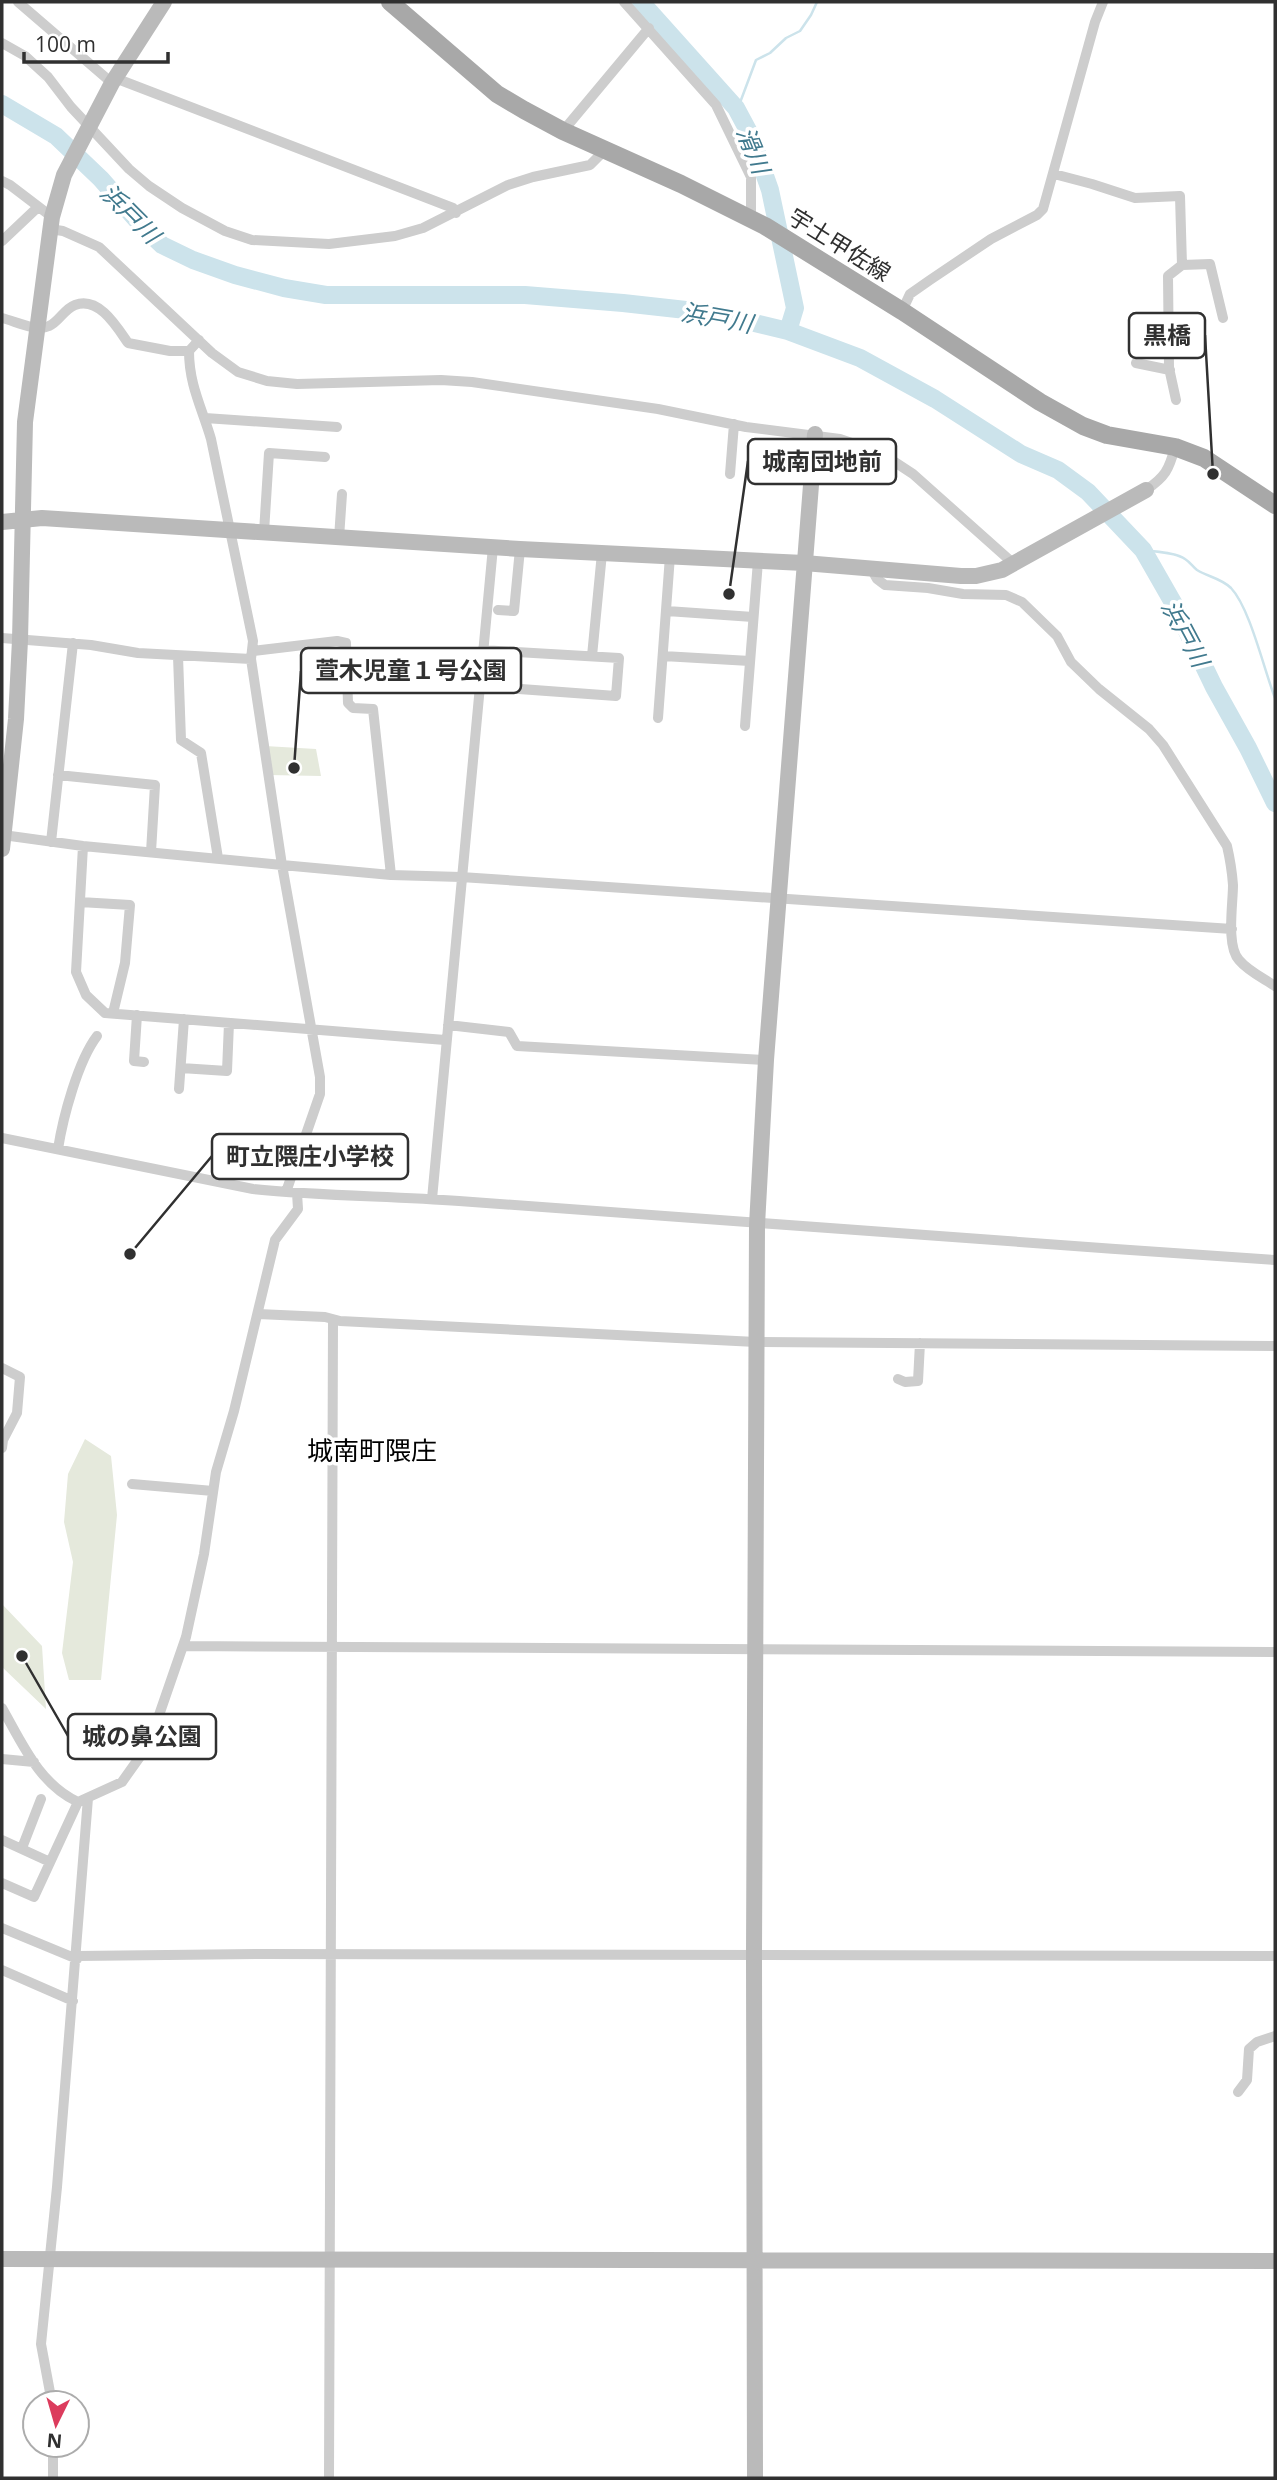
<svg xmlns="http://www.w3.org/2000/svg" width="1277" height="2480" viewBox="0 0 1277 2480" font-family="'Open Sans','Noto Sans JP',sans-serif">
<rect width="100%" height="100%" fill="#fff"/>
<path fill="#e5e9dc" d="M 265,746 L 316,749 L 321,776 L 269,775 Z
M 85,1439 L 111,1456 L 117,1515 L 101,1680 L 69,1680 L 62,1653 L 73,1562 L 64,1522 L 68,1474 Z
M 2,1604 L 42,1646 L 46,1709 L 2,1667 Z"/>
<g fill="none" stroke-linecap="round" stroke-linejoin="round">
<path stroke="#cce3eb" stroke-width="2.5" d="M 736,108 L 741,100 L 756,60 L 770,53 L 786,38 L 800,31 L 811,15 L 817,2
M 1143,550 C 1155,552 1175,552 1185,559 C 1190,562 1193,567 1197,570 C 1208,577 1221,578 1231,588 C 1250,608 1264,670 1275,698"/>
<path stroke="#cce3eb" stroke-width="18" d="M 641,2 L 736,108 L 751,136 L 770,190 L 795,308 L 788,331
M 2,104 L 56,136 L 101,179 L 142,226 L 162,245 L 193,260 L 235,275 L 284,288 L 326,295 L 525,295 L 623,303 L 713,313 L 788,331 L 860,358 L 935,399 L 1021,454 L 1058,470 L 1088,492 L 1143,550 L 1175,606 L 1214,687 L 1248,748 L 1275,803"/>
<path stroke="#cdcdcd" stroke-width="10" d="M 18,2 L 112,83
M 624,2 L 716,105 L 751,177 L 751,218
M 2,43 L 25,56 L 48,77 L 71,107 L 129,169 L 149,186 L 182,208 L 225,231 L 252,240 L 329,244 L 395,236 L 423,228 L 508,185 L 533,177 L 590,165 L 605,150
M 115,78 L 453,208 L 456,213
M 563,131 L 649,28
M 1054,174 L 1092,184 L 1135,198 L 1180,196 L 1182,265 L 1168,276 L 1169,368 L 1176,400
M 2,181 L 10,185 L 52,217
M 50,229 L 63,231 L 99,247 L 212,353 L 238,372 L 267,381 L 297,384 L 441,380 L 472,382 L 658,409 L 746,427 L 840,439 L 881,453 L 913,474 L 1014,564
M 2,241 L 38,207
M 1182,265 L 1210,264 L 1223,318
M 902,311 L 910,294 L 930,280 L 991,239 L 1037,215 L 1043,209 L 1095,22 L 1103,2
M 2,318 C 15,321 36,332 49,326 C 59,322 64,309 75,305 C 99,296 117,327 128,343 L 170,351 L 189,351
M 199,340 L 189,351 C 189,385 202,408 211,439 L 253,641 L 251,659 L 282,865 L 320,1077 L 320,1094 L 286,1192
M 1136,363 L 1170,370
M 205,418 L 337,427
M 730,474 L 734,424
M 1146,490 C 1165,477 1169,470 1175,447
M 264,532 L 269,453 L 325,457
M 339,538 L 342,494
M 872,570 L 877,579 L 885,585 L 928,588 L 963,594 L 1006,595 L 1022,602 L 1057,636 L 1071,662 L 1099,689 L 1149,729 L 1163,745 L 1227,846 C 1230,859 1232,871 1233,885 C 1233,904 1226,946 1239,960 C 1248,971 1263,978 1275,986
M 498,610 L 514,611 L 520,549
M 667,611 L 753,617
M 2,638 L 91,645 L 138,653 L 251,659
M 253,651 L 337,641 L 346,643 L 348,703 L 353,708 L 373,709 L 391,875
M 178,656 L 181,740 L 201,753 L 218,858
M 592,656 L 602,553
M 663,656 L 750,661
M 479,686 L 616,696 L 619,658 L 482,650
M 658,718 L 670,556
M 745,726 L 758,561
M 58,775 L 155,785 L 151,852
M 3,835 L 83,846 L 282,865 L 391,875 L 461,877 L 1232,929
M 51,842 L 73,643
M 83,846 L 76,972 L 86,995 L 105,1013 L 445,1040
M 80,902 L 130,905 L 125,963 L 113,1013
M 137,1015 L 134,1061 L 144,1062
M 448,1025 L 509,1032 L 517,1046 L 766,1060
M 181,1068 L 227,1071 L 229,1023
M 179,1089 L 184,1019
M 2,1138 L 253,1189 C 321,1196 390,1196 459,1201 C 731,1223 1003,1241 1275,1260
M 58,1149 C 63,1117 78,1061 97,1036
M 432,1199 L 493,547
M 258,1314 L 325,1317 L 340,1321 L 756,1342 L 1275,1346
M 2,1368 L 20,1377 L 17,1413 L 3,1440 L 2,1448
M 898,1379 L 905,1382 L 918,1381 L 920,1343
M 132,1484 L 213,1491
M 183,1646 L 1275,1652
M 2,1708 C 22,1743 39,1784 78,1802 L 122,1782 L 149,1744 L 186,1637 L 204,1554 L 216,1472 L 234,1411 L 275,1240 L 298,1209 L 297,1193
M 2,1759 L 34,1762
M 2,1840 L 50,1862
M 22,1848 L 41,1799
M 2,1883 L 34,1897 L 78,1802
M 2,1928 L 77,1959
M 77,1956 L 262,1954 L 1275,1956
M 2,1970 L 73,2001
M 1238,2092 L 1247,2080 L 1249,2049 L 1257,2042 L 1275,2036
M 52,2403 L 41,2344 L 57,2187 L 88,1798
M 53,2445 L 53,2478
M 329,2478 L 333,1320"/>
<path stroke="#bababa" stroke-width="16" d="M 2,522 L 42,518 L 520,549 L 804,563 L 961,576 L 976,576 L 1002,570 L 1146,490
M 2,849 L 16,719 L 20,640 L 25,422 L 52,217 L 64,175 L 112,83 L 164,2
M 2,2259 L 1275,2261
M 755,2478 L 754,1955 L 757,1225 L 766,1060 L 815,434"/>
<path stroke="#a8a8a8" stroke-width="18" d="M 390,2 L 497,94 L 524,110 L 563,131 L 681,184 L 765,226 L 902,311 L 1040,402 L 1083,426 L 1107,435 L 1175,447 L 1204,458 L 1275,505"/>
</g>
<g text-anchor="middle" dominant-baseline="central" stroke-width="7" stroke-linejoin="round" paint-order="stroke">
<g font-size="23" fill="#303030" stroke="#fff">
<text transform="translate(840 244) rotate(32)">宇土甲佐線</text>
</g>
<g font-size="24" font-style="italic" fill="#417a8e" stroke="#fff">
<text transform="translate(754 150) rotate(68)">滑川</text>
<text transform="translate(131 213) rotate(45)">浜戸川</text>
<text transform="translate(717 317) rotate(10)">浜戸川</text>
<text transform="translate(1186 633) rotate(62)">浜戸川</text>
</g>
<g font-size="26" fill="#000" stroke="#fff">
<text x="372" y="1450">城南町隈庄</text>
</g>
</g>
<path fill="none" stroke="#303030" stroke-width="2.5" d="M1213 474L1205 335M729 594L748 461M294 768L301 671M130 1254L212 1156M22 1656L68 1736"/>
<g fill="#303030" stroke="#fff" stroke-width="2.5">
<circle cx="1213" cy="474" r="7"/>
<circle cx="729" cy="594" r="7"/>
<circle cx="294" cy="768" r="7"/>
<circle cx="130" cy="1254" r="7"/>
<circle cx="22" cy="1656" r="7"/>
</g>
<g fill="#fff" stroke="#303030" stroke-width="2.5">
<rect x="1129" y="313" width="76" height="45" rx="7"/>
<rect x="748" y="439" width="148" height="45" rx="7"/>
<rect x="301" y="648" width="220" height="45" rx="7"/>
<rect x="212" y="1134" width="196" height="45" rx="7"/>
<rect x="68" y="1714" width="148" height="45" rx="7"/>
</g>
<g font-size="24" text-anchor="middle" font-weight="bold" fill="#303030">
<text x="1167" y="344">黒橋</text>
<text x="822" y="470">城南団地前</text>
<text x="411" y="679">萱木児童１号公園</text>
<text x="310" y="1165">町立隈庄小学校</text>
<text x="142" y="1745">城の鼻公園</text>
</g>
<rect width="1277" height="2480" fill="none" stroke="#303030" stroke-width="7"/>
<g transform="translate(56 2424) rotate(185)"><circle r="33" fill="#ffffff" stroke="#acacac" stroke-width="2"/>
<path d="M0-5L12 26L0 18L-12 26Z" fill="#dc3c5d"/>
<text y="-10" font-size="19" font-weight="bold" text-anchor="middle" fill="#303030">N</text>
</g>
<path d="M24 52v10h144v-10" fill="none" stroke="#303030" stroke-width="3.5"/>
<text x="35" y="52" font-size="21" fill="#303030" stroke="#ffffff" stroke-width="5" paint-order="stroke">100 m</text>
</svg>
